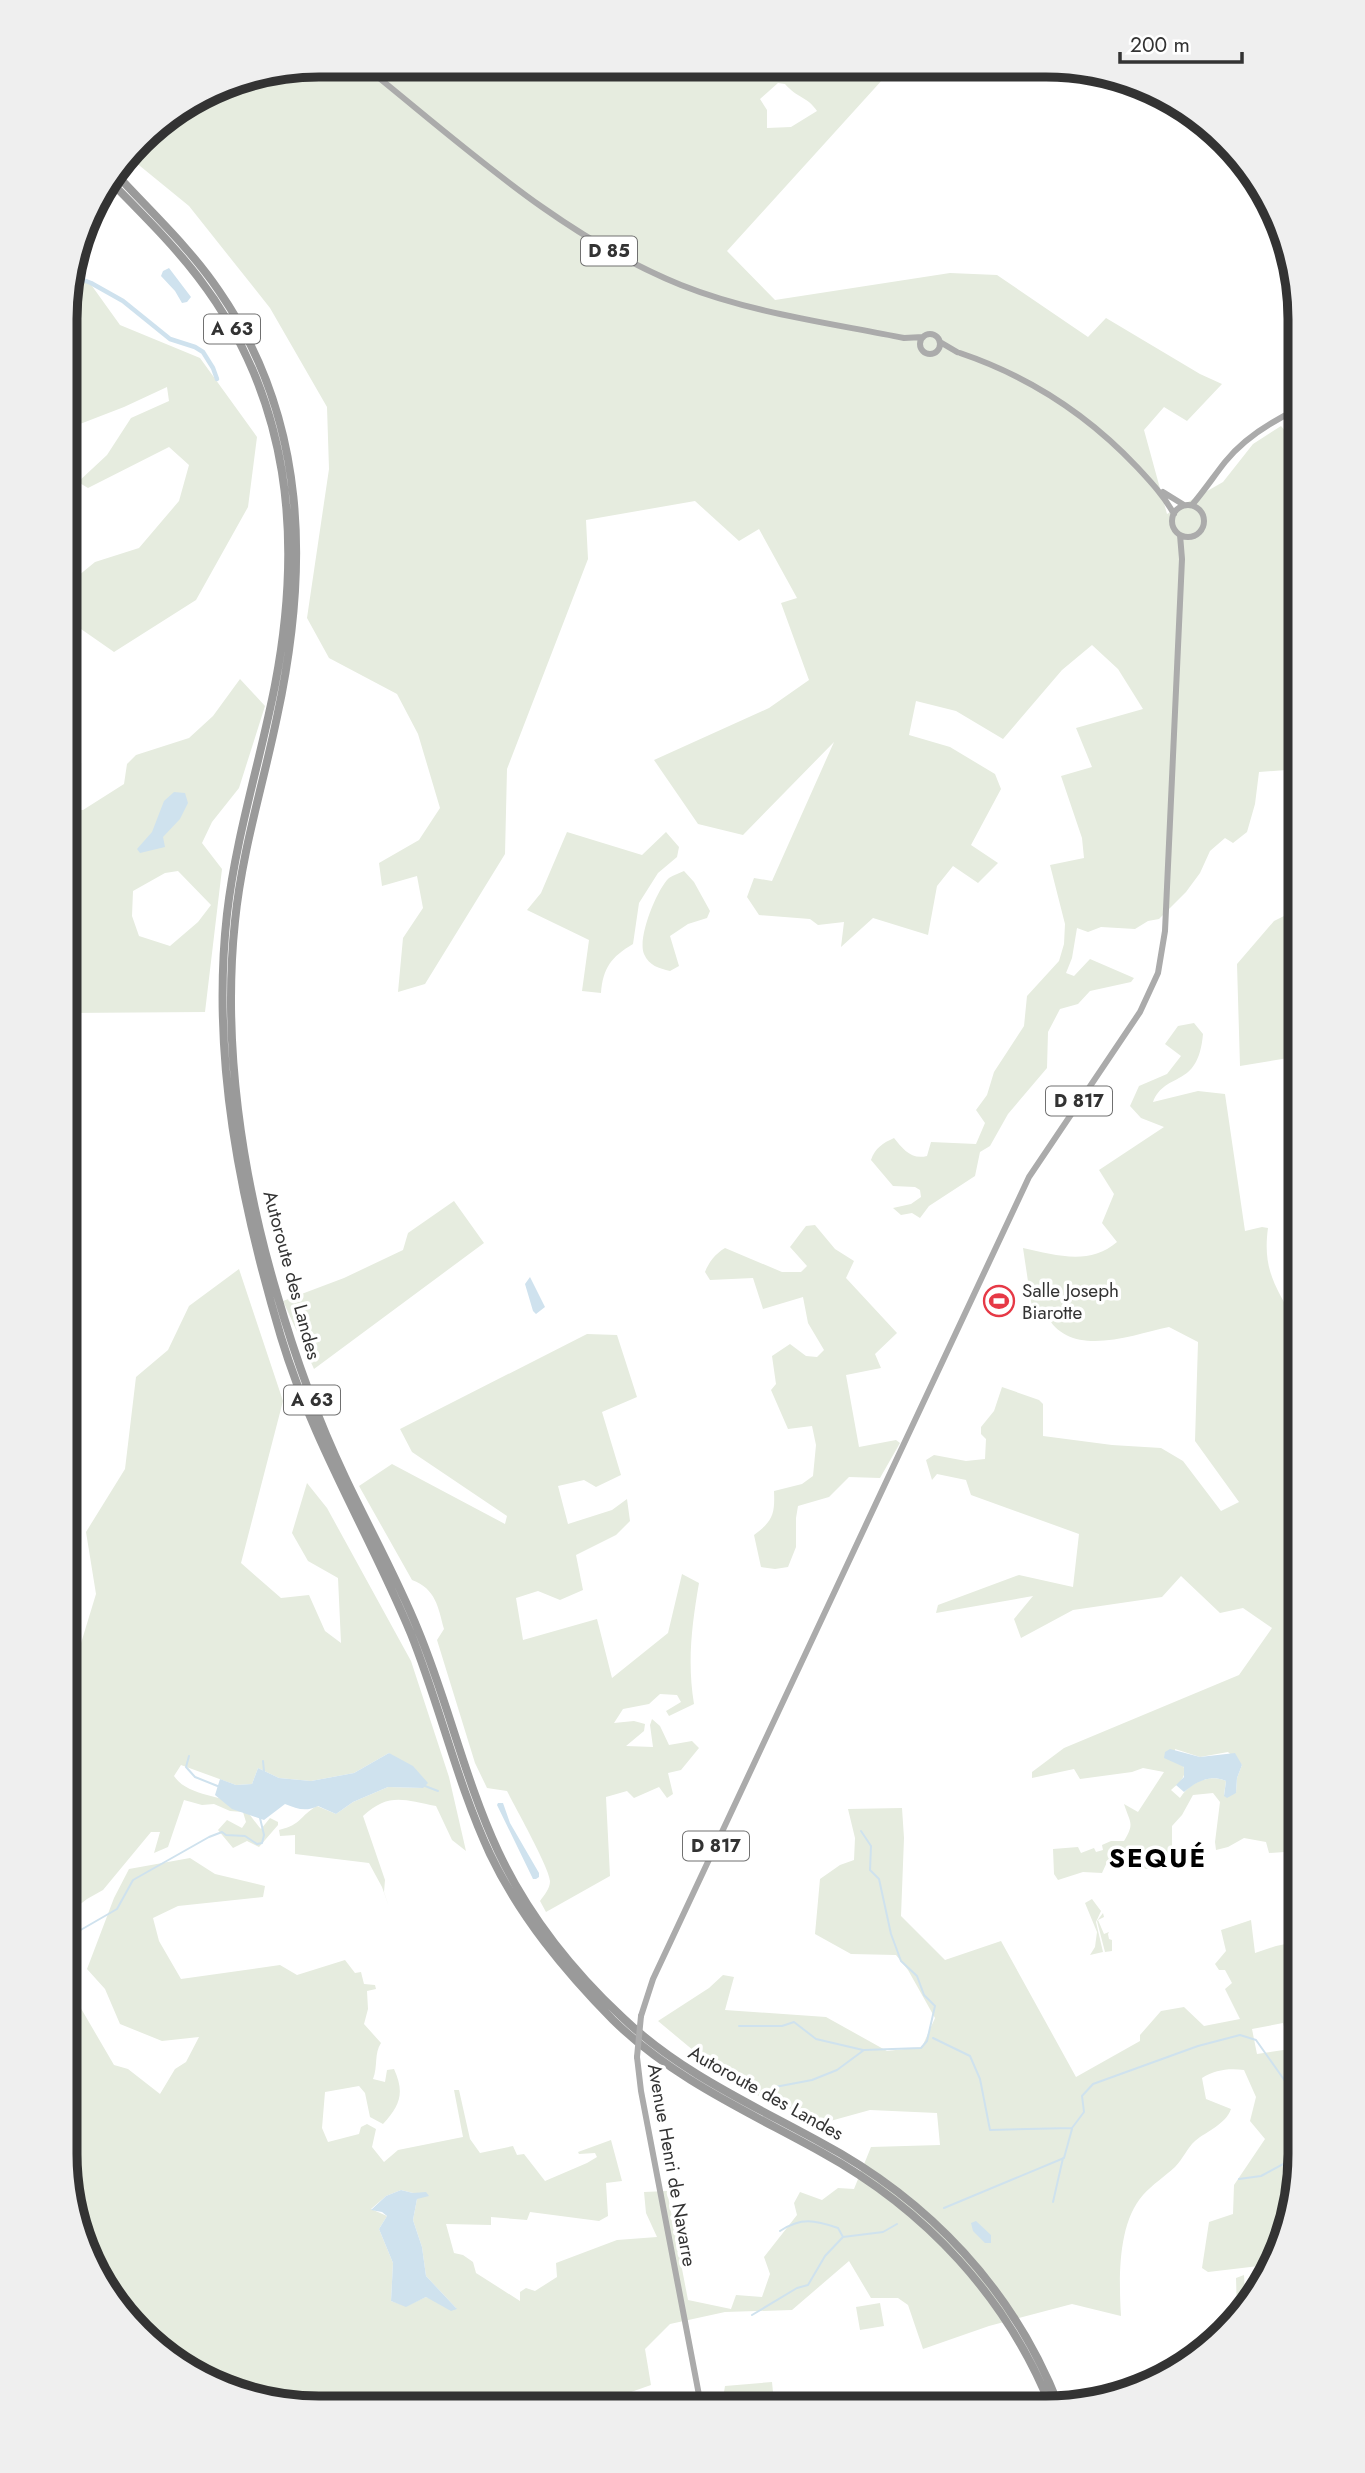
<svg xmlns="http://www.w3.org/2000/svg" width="1365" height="2473" viewBox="0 0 1365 2473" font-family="Jost,sans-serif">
<rect width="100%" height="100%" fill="#fff"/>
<path fill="#e6ecdf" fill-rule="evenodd" d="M 319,65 L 893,68 L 727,251 L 775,300 L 950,273 L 997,275 L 1088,337 L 1106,318 L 1200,374 L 1222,384 L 1187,421 L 1164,407 L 1144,430 L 1167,514 L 1223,482 L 1253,444 L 1281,426 L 1296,444 L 1300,442 L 1300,769 L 1259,772 L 1255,804 L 1247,832 L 1233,843 L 1225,838 L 1210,851 L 1200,873 L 1186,892 L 1159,919 L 1148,921 L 1135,929 L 1101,927 L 1088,932 L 1077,928 L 1072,958 L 1066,973 L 1074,976 L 1090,959 L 1134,978 L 1131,982 L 1090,991 L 1078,1004 L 1060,1009 L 1048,1032 L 1047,1068 L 1008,1114 L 990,1146 L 980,1152 L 975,1176 L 929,1206 L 920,1218 L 912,1213 L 901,1215 L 893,1208 L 911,1204 L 921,1197 L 920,1190 L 915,1187 L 893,1186 L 871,1160 C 875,1148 883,1143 894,1138 C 903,1149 911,1160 927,1156 L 931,1142 L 976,1144 L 985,1123 L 976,1110 L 987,1095 L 994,1072 L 1024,1026 L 1027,996 L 1059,961 L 1064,944 L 1065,924 L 1050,865 L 1084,858 L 1082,838 L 1061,776 L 1092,767 L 1076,728 L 1143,709 L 1118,669 L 1092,645 L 1062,670 L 1003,739 L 956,711 L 916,701 L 909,735 L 950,747 L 995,774 L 1001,789 L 971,845 L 998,863 L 978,883 L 953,866 L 937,886 L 928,935 L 873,918 L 841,947 L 844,922 L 818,925 L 810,919 L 759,915 L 747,897 L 754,878 L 772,881 L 834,742 L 743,835 L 698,824 L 654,760 L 769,708 L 809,680 L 781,603 L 797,598 L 759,529 L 739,541 L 695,501 L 586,520 L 588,559 L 507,769 L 505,854 L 425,984 L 398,992 L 403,938 L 423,908 L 417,876 L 382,886 L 379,863 L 419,840 L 440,808 L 418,734 L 397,694 L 329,658 L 307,618 L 329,469 L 327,407 L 270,308 L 189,206 L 129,157 L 151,128 L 222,84 ZM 778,83 L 785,84 C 797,98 808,97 817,111 L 791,127 L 767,128 L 767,110 L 760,99 Z
M 70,278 L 87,279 L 120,325 L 200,358 L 257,437 L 248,507 L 196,600 L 114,652 L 81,629 L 66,626 L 67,585 L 95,562 L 139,548 L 179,501 L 189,465 L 169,447 L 88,488 L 78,482 L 107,455 L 131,418 L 169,401 L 167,387 L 124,407 L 67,429 L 67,286 Z
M 240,679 L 265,706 L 239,788 L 212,822 L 202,843 L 222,869 L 205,1012 L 66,1013 L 66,809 L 83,810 L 124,784 L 127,764 L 136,755 L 189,738 L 213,716 ZM 178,871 L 211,905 L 198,922 L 170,946 L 139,936 L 132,916 L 133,891 L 165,873 Z
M 567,832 L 642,855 L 666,832 L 679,847 L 677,857 L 658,873 L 639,903 L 633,944 C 611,957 603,968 601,993 L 582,991 L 589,940 L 527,910 L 541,893 Z
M 684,871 L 694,882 L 710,911 L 707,918 L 688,924 L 670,936 L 679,966 L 670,971 C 659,968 649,966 644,954 C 637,938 657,889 669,878 C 673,875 680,873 684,871 Z
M 1300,908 L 1300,1056 L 1240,1066 L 1237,964 L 1274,921 Z
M 1194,1023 L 1203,1034 C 1198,1090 1166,1070 1153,1102 L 1198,1091 L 1225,1094 L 1245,1231 L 1262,1227 L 1268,1228 C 1262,1271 1277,1289 1297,1325 L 1300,1318 L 1300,1851 L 1269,1853 L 1266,1842 L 1244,1838 L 1228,1847 L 1216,1850 L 1215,1842 L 1220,1802 L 1213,1793 L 1193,1795 L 1182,1815 L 1172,1826 L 1172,1851 L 1175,1852 L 1167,1869 L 1146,1869 L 1134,1862 L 1114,1856 L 1108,1860 L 1102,1873 L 1083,1872 L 1058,1880 L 1054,1874 L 1053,1849 L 1078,1847 L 1081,1853 L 1094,1848 L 1096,1852 L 1103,1850 L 1102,1845 L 1111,1841 L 1124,1841 C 1135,1823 1130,1823 1124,1804 L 1138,1812 L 1164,1772 L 1143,1768 L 1132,1772 L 1080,1779 L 1074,1769 L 1032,1778 L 1032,1772 L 1064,1748 L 1239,1675 L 1272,1628 L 1243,1608 L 1220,1613 L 1181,1576 L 1162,1597 L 1073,1610 L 1021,1638 L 1014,1619 L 1033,1596 L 936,1613 L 938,1605 L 1019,1575 L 1073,1587 L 1079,1534 L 971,1495 L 966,1480 L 937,1474 L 932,1480 L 926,1460 L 934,1455 L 966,1461 L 985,1459 L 986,1439 L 981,1434 L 981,1427 L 994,1411 L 1002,1387 L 1039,1400 L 1043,1404 L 1043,1436 L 1112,1445 L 1161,1448 L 1183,1461 L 1221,1511 L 1239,1502 L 1195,1441 L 1198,1342 L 1169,1327 C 1131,1335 1069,1360 1046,1314 L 1032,1308 L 1023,1248 C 1056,1255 1089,1266 1117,1242 L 1102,1223 L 1114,1194 L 1099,1170 L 1164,1127 L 1141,1118 L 1130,1106 L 1139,1086 L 1167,1074 L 1181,1056 L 1165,1044 L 1178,1026 ZM 1175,1749 L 1200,1757 L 1228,1752 L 1242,1765 L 1237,1778 L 1236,1793 L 1224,1795 L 1226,1781 C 1209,1773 1189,1783 1180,1798 L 1171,1790 C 1179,1783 1188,1777 1183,1765 L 1175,1760 Z
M 454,1201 L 484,1243 L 314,1369 L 283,1301 L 344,1278 L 403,1250 L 408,1233 Z
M 815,1225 L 835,1249 L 854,1261 L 846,1278 L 897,1333 L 875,1354 L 881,1368 L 846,1375 L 859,1447 L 896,1440 L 900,1443 L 880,1478 L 849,1477 L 829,1497 L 798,1506 L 796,1518 L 796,1547 L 788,1567 L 775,1569 L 761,1567 L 754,1535 C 773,1521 775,1514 774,1491 L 802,1484 L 813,1476 L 816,1445 L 812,1426 L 788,1429 L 771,1390 L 776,1384 L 772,1356 L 790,1344 L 806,1356 L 817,1357 L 824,1350 L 808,1323 L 803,1297 L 763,1309 L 753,1278 L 710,1280 L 705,1272 C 709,1262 715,1254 725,1248 L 782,1272 L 801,1272 L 807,1266 L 790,1247 L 806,1226 Z
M 239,1269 L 283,1401 L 241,1563 L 281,1598 L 309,1595 L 325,1631 L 341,1643 L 338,1578 L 308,1561 L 292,1533 L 307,1483 L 327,1508 L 411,1661 L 449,1777 L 466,1851 L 452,1840 L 436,1806 C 404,1800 389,1792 363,1816 L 385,1880 L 384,1892 L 389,1907 L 382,1887 L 369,1863 L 295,1854 L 295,1835 L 280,1836 L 279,1830 C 303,1824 299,1816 317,1806 L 336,1814 L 353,1802 L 388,1787 L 423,1788 L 389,1753 L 354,1773 L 311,1781 L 279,1778 L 258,1768 L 252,1784 L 236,1785 L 181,1765 L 174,1776 C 188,1797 222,1794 243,1808 C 250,1813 255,1823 261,1829 L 270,1818 L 278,1822 L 278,1825 L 259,1847 L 247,1841 L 233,1848 L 218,1830 L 227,1820 L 242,1828 L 246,1822 L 243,1812 L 230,1811 L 214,1804 L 202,1805 L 184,1800 L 168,1847 L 154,1853 L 160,1832 L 151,1832 L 103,1890 L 87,1899 L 65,1916 L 65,1887 L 72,1880 L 65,1874 L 65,1676 L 71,1676 L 96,1594 L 86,1532 L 125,1469 L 136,1377 L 168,1350 L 189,1306 Z
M 587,1334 L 617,1335 L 637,1397 L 602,1412 L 621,1475 L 596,1487 L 584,1480 L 558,1486 L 568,1524 L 612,1510 L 627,1499 L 630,1521 L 616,1535 L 576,1555 L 583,1590 L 560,1600 L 538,1591 L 516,1598 L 523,1640 L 597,1619 L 612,1678 L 668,1633 L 682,1574 L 699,1583 C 692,1624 687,1662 694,1704 L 669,1716 L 666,1711 L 681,1702 L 677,1695 L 660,1694 L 649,1704 L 623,1709 L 614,1723 L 634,1721 L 645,1724 L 644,1731 L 626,1746 L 653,1747 L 650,1725 L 652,1719 L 660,1726 L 669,1745 L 692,1741 L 699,1748 L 681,1770 L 668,1773 L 673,1794 L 667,1798 L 659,1787 L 634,1798 L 627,1791 L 606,1797 L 610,1876 L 546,1912 L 540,1901 C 544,1895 550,1889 550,1881 C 550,1869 515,1807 507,1791 L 487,1788 L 475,1763 L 437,1640 L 444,1629 C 438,1607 436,1589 412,1580 L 359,1486 L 392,1464 L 505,1524 L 507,1516 L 412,1452 L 400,1429 Z
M 66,1361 L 72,1366 L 76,1420 L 66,1429 Z
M 902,1808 L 904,1838 L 901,1916 L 945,1960 L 1001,1941 L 1076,2077 L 1140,2041 L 1140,2035 L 1161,2011 L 1184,2007 L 1204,2026 L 1240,2019 L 1225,1989 L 1232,1983 L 1225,1970 L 1219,1970 L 1215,1964 L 1226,1951 L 1221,1930 L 1251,1920 L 1255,1953 L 1276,1946 L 1300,1941 L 1300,2049 L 1297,2048 L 1299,2065 L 1288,2087 L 1289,2092 L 1300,2094 L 1300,2171 L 1291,2210 L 1278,2221 L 1259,2266 L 1208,2272 L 1202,2268 L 1209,2222 L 1233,2214 L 1234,2185 L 1265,2139 L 1250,2121 L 1256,2097 L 1244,2070 C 1228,2068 1215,2070 1202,2078 L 1206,2099 L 1231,2109 C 1226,2124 1207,2131 1195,2141 C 1187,2148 1183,2159 1175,2167 C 1165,2176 1152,2185 1143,2195 C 1117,2224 1119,2281 1121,2316 L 1072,2304 L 989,2326 L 923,2349 L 908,2305 L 898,2298 L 871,2298 L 849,2261 L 792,2310 L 725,2312 L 670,2324 L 645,2349 L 651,2385 L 600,2403 L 599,2407 L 286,2406 L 164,2355 L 117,2308 L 78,2236 L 65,2154 L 65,1981 L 114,2065 L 128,2069 L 160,2094 L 175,2069 L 186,2062 L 199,2037 L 162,2041 L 120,2024 L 105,1989 L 87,1969 L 114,1898 L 129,1869 L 190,1858 L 215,1874 L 265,1886 L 263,1897 L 178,1906 L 153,1918 L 159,1941 L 181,1979 L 280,1965 L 297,1975 L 345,1960 L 355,1973 L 361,1972 L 364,1984 L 375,1985 L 376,1989 L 367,1991 L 368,2009 L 364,2024 L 381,2043 C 374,2053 378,2067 373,2079 L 385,2082 L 387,2070 L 394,2069 C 405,2093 400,2105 383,2124 L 370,2117 L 365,2093 L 359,2086 L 325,2092 L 322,2128 L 328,2142 L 359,2134 L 361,2127 L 367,2124 L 376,2129 L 372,2147 L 384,2162 L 398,2150 L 463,2137 L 454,2090 L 459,2090 L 470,2139 L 480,2153 L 513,2146 L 517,2155 L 524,2154 L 545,2181 L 587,2163 L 597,2157 L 595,2153 L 579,2154 L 578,2152 L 611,2140 L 622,2181 L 606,2183 L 608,2216 L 599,2221 L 530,2212 L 527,2220 L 491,2217 L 491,2225 L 446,2224 L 454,2253 L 463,2255 L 473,2262 L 476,2273 L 520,2301 L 520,2292 L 526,2288 L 535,2291 L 557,2277 L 556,2263 L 617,2240 L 657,2237 L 646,2213 L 644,2192 L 667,2191 L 688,2300 L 731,2309 L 736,2295 L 762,2297 L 770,2274 L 764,2257 L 797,2215 L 794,2203 L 800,2192 L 822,2200 L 838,2188 L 854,2189 L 871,2147 L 940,2145 L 937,2113 L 870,2110 L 823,2123 L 736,2086 L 658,2021 L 709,1988 L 723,1975 L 734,1977 L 725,2010 L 826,2017 L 887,2051 L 922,2047 L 935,2018 L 908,1970 L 896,1955 L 851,1954 L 815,1934 L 820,1879 L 840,1865 L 854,1860 L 855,1838 L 848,1809 ZM 1283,2023 L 1290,2049 L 1257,2054 L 1252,2029 ZM 401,2190 L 413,2193 L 417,2199 L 413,2220 L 422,2247 L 426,2276 L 456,2308 L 426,2297 L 406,2306 L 391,2301 L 393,2263 L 379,2229 L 387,2216 L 371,2209 L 386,2196 Z
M 1300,1855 L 1300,1872 L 1286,1872 L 1285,1856 Z
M 1092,1899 L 1101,1911 L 1096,1922 L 1103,1952 L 1090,1955 L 1095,1947 L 1097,1932 L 1085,1903 Z
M 1103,1913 L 1104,1917 L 1098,1920 L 1104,1934 L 1109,1932 L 1108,1934 L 1109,1939 L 1112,1940 L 1112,1951 L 1105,1952 L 1097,1921 Z
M 1244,2275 L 1246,2310 L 1234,2322 L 1237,2313 L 1236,2278 Z
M 880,2303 L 884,2326 L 860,2330 L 856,2307 Z
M 772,2382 L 773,2392 L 722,2404 L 725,2386 Z"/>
<path fill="#cfe2ee" d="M 169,268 L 191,297 L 187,302 L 182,303 L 175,291 L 161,276 L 163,271 Z
M 174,792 L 185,793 L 188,803 L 180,819 L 163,837 L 165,847 L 140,853 L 137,849 L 152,832 L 164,801 Z
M 530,1277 L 545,1307 L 536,1314 L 533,1311 L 525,1284 Z
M 1170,1749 L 1200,1757 L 1235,1753 L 1242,1765 L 1237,1778 L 1236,1793 L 1227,1798 L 1224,1796 L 1226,1781 C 1210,1774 1196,1782 1184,1792 L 1176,1785 L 1184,1777 L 1184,1767 L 1164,1758 L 1165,1752 Z
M 389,1753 L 413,1766 L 428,1783 L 423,1788 L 388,1787 L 353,1802 L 336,1814 L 318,1806 C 306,1812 297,1809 285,1804 L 264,1820 L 232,1809 L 215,1795 L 220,1779 L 236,1785 L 252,1784 L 258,1768 L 279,1778 L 311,1781 L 354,1773 Z
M 498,1803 L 503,1803 L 510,1823 L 539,1873 L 539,1877 L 536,1879 L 533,1879 L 497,1805 Z
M 401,2190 L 413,2193 L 426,2192 L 429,2196 L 417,2199 L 413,2220 L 422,2247 L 426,2276 L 457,2309 L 451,2311 L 426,2297 L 406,2307 L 391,2301 L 393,2263 L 379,2229 L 387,2216 L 382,2212 L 371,2210 L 386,2196 Z
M 976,2221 L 991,2235 L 991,2243 L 985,2243 L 973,2231 L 971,2223 Z"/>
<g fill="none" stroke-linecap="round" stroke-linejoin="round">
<path stroke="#cfe2ee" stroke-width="2" d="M 378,73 L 403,65
M 259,77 L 274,79 L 370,75
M 189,1756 L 186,1767 L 195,1777 L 220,1787
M 263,1761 L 264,1771
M 425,1786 L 438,1791
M 65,1939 L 117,1909 L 133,1880 L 209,1837 L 222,1832 L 226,1835 L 245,1836 L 257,1844 L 262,1843 L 264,1835 L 260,1818
M 739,2026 L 782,2026 L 794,2022 L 816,2039 L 863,2050
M 933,2038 L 970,2056 L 980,2079 L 990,2130 L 1072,2128 L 1084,2112 L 1082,2096 L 1093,2084 L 1198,2046 L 1240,2035 L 1256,2040 L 1285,2081
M 1294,2082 L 1300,2084
M 775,2087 L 812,2080 L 837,2070 L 864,2050 L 921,2048 L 927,2041 L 935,2006 L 924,1995 L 917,1976 L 901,1961 L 891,1934 L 879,1879 L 870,1870 L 871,1846 L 861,1831
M 1239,2179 L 1261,2176 L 1300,2155
M 1053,2202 L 1063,2158
M 944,2208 L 1064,2158 L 1072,2129
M 780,2231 C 801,2217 815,2220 838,2228 L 843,2237
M 752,2315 L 797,2288 L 808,2285 L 825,2256 L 843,2237 L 883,2232 L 897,2224"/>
<path stroke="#cfe2ee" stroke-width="4.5" d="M 70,275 L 91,283 L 123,301 L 170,339 L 195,347 L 203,352 L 213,368 L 217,379"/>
<path stroke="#ababab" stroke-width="6" d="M 363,65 C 464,146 560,236 681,285 C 751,313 830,323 904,338 L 923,337
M920 344a10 10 0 1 1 20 0a10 10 0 1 1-20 0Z
M 940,342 L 957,352
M 960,353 C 1028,376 1088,415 1137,467 C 1151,482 1164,496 1174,514
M 1163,492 L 1184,505
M 1192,505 C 1204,491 1214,476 1225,462 C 1245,437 1272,421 1300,408
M1172 521a16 16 0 1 1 32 0a16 16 0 1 1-32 0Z
M 641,2016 L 653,1979 L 1029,1177 L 1140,1012 L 1158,973 L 1165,931 L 1182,559 L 1180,535
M 637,2057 L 641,2091 L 699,2395 L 705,2407"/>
<path stroke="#9a9a9a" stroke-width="8" d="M 116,174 C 151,212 190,248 219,291 C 308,420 309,569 277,717 C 263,785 242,851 235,921 C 222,1044 242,1176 277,1294 C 295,1357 317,1418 345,1477 C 369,1528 397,1578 418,1630 C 448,1702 465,1780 498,1851 C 527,1913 572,1970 622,2017 C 679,2072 751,2104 820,2142 C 929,2200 1014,2290 1059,2406
M 110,181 C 140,212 172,243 198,277 C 291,398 303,539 275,685 C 260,762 236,836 227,914 C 211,1057 240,1200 281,1337 C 313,1443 369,1533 411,1634 C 440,1706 457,1783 490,1854 C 520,1917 565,1971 613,2020 C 673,2079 749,2112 821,2152 C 925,2209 1007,2297 1051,2407"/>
<path stroke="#ababab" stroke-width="6" d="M 637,2057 L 641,2016"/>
</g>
<defs>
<g id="stadium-ring" transform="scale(1.575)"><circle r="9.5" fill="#fff" stroke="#e63946" stroke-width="1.5"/><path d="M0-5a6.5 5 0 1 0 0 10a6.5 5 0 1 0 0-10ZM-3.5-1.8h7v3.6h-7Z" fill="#e63946"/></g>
</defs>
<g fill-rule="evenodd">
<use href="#stadium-ring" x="999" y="1301"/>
</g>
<g text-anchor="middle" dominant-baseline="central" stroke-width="7" stroke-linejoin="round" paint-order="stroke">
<g fill="#fff" stroke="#707070" stroke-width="2">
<rect x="581" y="236.5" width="56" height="29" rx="5"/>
<rect x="204" y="314.5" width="56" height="29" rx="5"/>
<rect x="1046" y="1086.5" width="66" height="29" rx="5"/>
<rect x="284" y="1385.5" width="56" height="29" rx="5"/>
<rect x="683" y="1831.5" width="66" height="29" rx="5"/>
</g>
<g font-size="18" font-weight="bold" fill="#333">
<text x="609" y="251">D 85</text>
<text x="232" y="329">A 63</text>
<text x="1079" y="1101">D 817</text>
<text x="312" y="1400">A 63</text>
<text x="716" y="1846">D 817</text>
</g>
<g font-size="19" fill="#333" stroke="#fff">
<text transform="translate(292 1275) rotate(75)">Autoroute des Landes</text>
<text transform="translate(766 2093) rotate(29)">Autoroute des Landes</text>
<text transform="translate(672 2165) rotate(80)">Avenue Henri de Navarre</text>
</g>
<g font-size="19" fill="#333" stroke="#fff" text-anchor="start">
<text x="1022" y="1290">Salle Joseph<tspan x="1022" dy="22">Biarotte</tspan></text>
</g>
<g font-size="26" font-weight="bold" letter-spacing="2" fill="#000" stroke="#fff">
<text x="1158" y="1858">SEQUÉ</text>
</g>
</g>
<path d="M0 0H1365V2473H0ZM319 77H1046A242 242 0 0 1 1288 319V2154A242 242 0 0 1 1046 2396H319A242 242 0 0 1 77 2154V319A242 242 0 0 1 319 77Z" fill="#efefef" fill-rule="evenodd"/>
<path fill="none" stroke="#333" stroke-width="9" d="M319 77H1046A242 242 0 0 1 1288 319V2154A242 242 0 0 1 1046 2396H319A242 242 0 0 1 77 2154V319A242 242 0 0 1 319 77Z"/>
<path d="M1120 52v10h122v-10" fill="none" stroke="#333333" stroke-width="3.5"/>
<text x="1130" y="52" font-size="21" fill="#333333" stroke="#ffffff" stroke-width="5" paint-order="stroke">200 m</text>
</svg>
